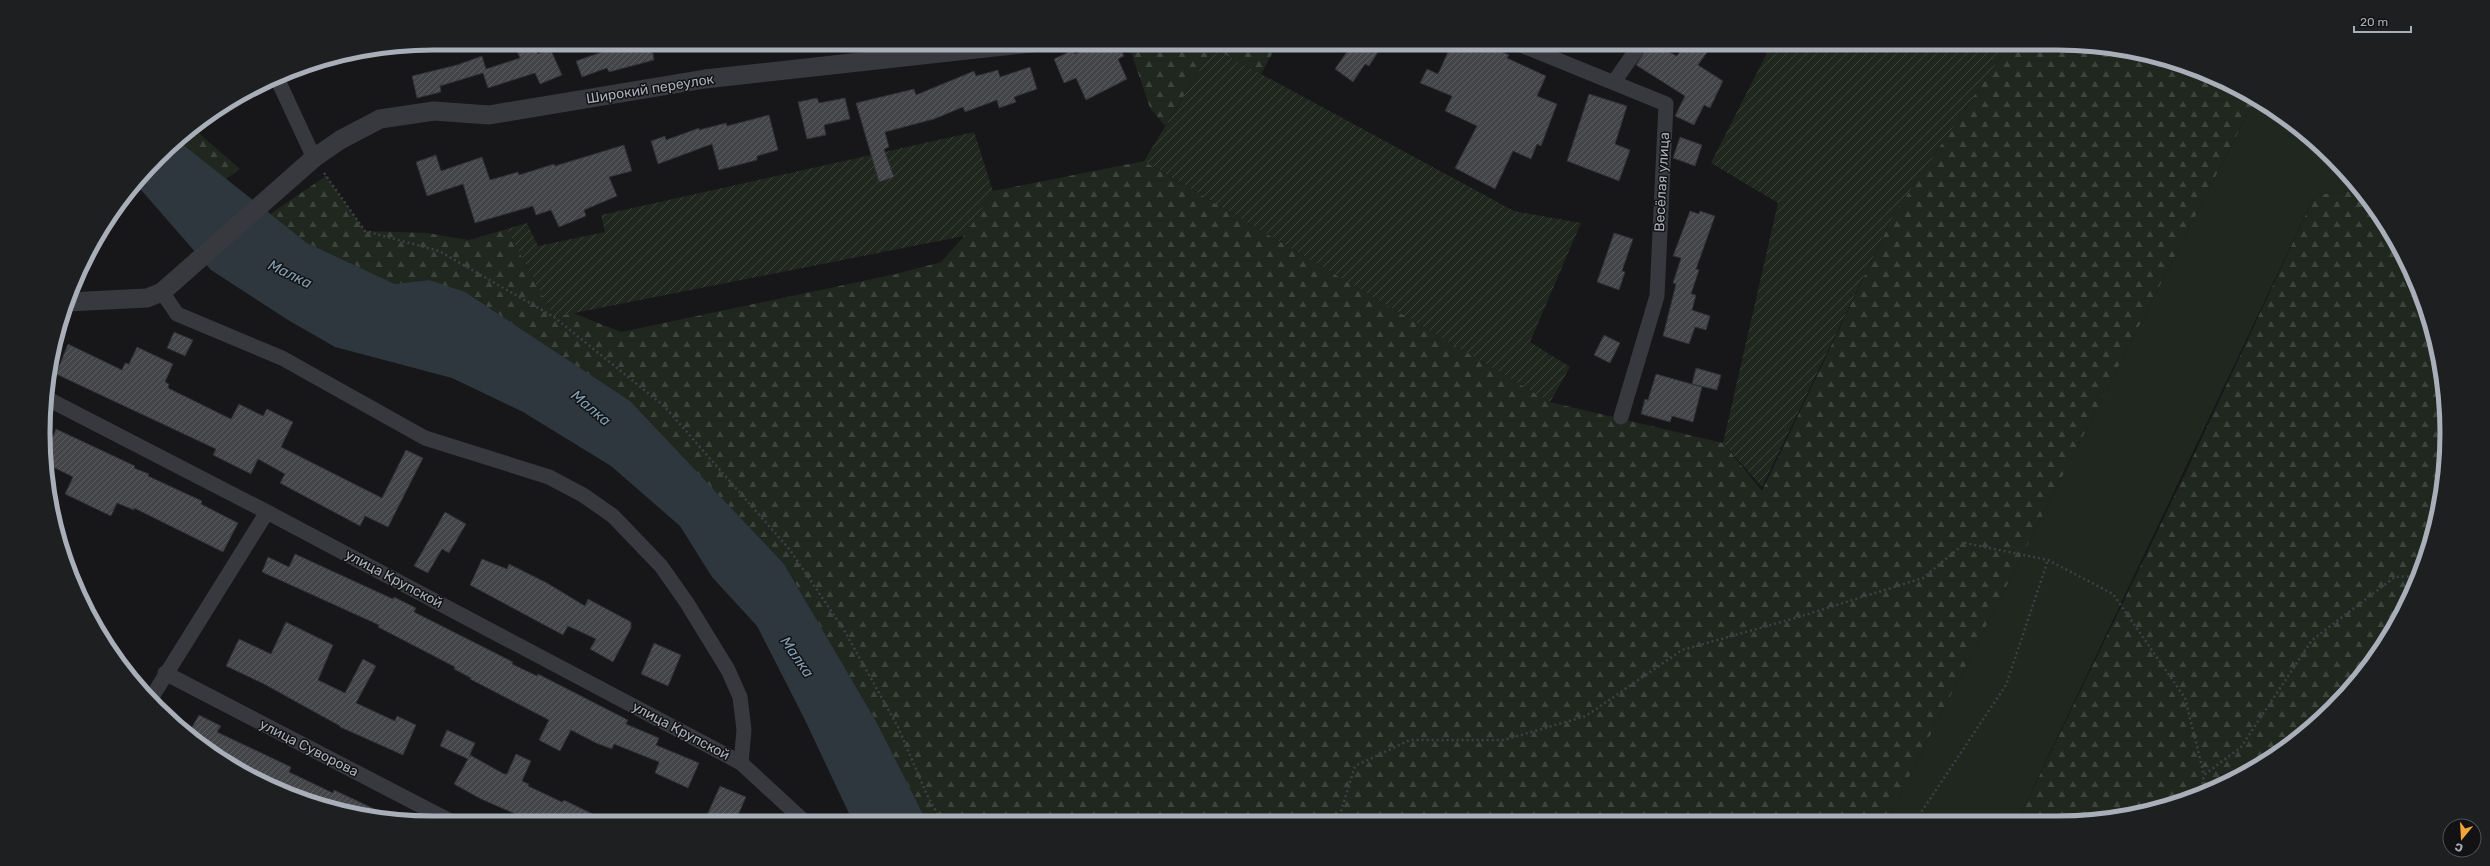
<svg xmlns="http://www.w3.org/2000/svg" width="2490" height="866" viewBox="0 0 2490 866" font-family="Rubik,sans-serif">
<defs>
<pattern id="forest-firs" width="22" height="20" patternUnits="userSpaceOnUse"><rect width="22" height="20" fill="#1f271f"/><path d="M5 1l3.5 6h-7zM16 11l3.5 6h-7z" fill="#3d443d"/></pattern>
<pattern id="cemetery-stones" width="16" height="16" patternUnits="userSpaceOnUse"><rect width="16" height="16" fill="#1f271f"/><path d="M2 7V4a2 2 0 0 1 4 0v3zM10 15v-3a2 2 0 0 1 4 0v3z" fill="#3d443d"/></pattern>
<pattern id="garden-furrows" width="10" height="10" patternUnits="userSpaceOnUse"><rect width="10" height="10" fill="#1f271f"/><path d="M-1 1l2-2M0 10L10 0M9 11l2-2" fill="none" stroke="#3d443d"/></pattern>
<pattern id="building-hatch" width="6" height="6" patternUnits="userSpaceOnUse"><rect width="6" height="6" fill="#434549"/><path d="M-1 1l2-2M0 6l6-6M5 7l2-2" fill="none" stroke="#5b5d61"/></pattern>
</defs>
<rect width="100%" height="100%" fill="#171719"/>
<path fill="#1f271f" d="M 2255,99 L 2267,106 L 2275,120 L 2351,177 L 2360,190 L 2315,195 L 2018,820 L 1887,820 Z"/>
<path fill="url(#forest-firs)" d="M 1128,43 L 1278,43 L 1261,74 L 1213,48 L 1165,126 L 1150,108 Z
M 2010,43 C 2059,43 2109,46 2157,56 C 2186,62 2229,83 2255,99 L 1887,820 L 927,822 L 877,723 L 784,564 L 429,280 L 395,284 L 307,243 L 270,214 L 326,176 L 365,231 L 427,233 L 469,240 L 507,229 L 554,317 L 573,313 L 621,332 L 896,274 L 941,262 L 964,236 L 993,191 L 1144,161 L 1550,402 L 1723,443 L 1762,491 L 1894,214 Z
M 193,128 L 240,169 L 226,179 L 176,139 Z
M 2361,190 L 2395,238 L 2426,307 L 2444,382 L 2446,458 L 2434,534 L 2395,628 L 2314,726 L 2229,783 L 2158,810 L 2108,820 L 2018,820 L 2186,472 L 2315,195 Z"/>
<path fill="url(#cemetery-stones)" d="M 2267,107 L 2294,123 L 2335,162 L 2276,118 Z"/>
<path fill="url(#garden-furrows)" d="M 1772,43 L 2010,43 L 1894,214 L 1762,487 L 1723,443 L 1778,203 L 1711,163 Z
M 1213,48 L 1514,211 L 1581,223 L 1530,342 L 1570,367 L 1550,402 L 1144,161 Z
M 974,132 L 993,191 L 964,236 L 554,317 L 507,229 L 527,223 L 538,246 L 605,232 L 601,215 Z"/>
<path fill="#2d373d" d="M 176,139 L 307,243 L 395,284 L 429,280 L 465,292 L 630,401 L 784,564 L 877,723 L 927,822 L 853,822 L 804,718 L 757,626 L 712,577 L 680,526 L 611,466 L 523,412 L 452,378 L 335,347 L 288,320 L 211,270 L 135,183 Z"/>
<path fill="url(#building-hatch)" stroke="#313135" d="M 513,43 L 533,43 L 538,54 L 550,48 L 562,75 L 540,84 L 535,73 L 488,88 L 483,73 L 440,86 L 441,92 L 417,98 L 412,76 L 457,65 L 482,56 L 486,69 L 520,58 Z
M 615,43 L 651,43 L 654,60 L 609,72 L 607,68 L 582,77 L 576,61 L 602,52 L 600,48 Z
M 1100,43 L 1118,43 L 1124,56 L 1118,59 L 1127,79 L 1086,100 L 1076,78 L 1064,83 L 1054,59 L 1073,50 L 1075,54 Z
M 1353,43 L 1384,43 L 1369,66 L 1365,64 L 1353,82 L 1335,69 Z
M 1452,43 L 1482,43 L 1509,55 L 1507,58 L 1546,76 L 1537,96 L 1557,104 L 1541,146 L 1537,144 L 1531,159 L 1513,151 L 1495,189 L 1455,168 L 1477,126 L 1445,111 L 1452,96 L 1420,83 L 1427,69 L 1438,74 Z
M 1650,43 L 1677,56 L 1686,43 L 1697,43 L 1708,51 L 1698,65 L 1723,81 L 1710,108 L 1704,105 L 1694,125 L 1675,116 L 1685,96 L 1636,65 Z
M 1030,67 L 1037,89 L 1014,97 L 1016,102 L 999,108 L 997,100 L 965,112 L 963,107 L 934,119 L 885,132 L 889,147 L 884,149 L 894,177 L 879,182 L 856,103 L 914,89 L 916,95 L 974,71 L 976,76 L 998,70 L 1000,77 Z
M 1589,94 L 1627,106 L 1615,144 L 1630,150 L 1619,181 L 1567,161 Z
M 817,98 L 819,103 L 845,98 L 850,119 L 824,125 L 826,135 L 807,139 L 798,102 Z
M 769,115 L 778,150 L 757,156 L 757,160 L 719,170 L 712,144 L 658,164 L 651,141 L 665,136 L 666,140 L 699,128 L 699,130 L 726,123 L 727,126 Z
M 1680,137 L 1702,145 L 1695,166 L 1673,158 Z
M 624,145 L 632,171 L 609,177 L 617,196 L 584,210 L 586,216 L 559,227 L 551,210 L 536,215 L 533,206 L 475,223 L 463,184 L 427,196 L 416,162 L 436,155 L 441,171 L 482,157 L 490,180 L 518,172 L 519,175 L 554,164 L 555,166 Z
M 1690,211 L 1699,214 L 1700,211 L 1715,216 L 1696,269 L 1699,270 L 1691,294 L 1696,295 L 1692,310 L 1710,316 L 1706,330 L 1695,327 L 1689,344 L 1663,336 L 1676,284 L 1673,283 L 1681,258 L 1673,256 Z
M 1614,233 L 1633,239 L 1622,271 L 1625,272 L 1619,290 L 1597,282 Z
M 174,332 L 193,340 L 185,356 L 167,348 Z
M 1604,335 L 1620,343 L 1610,363 L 1594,355 Z
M 68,344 L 122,370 L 125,363 L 129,364 L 137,347 L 173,364 L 165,382 L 169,384 L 168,388 L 231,419 L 239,404 L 263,416 L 267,409 L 293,422 L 281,447 L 382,498 L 406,450 L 423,458 L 388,527 L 365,516 L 360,526 L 280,483 L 285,474 L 258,459 L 251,474 L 213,455 L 216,449 L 56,374 Z
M 1696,368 L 1721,375 L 1717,390 L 1692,384 Z
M 1656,374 L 1702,387 L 1693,422 L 1672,416 L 1670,422 L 1641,414 L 1645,399 L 1648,400 Z
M 56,429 L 135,466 L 134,468 L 149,474 L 148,476 L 202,501 L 201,504 L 238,523 L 223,552 L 134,508 L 134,510 L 117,503 L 111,516 L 65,494 L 73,477 L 45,463 L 44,458 Z
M 445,512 L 466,524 L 449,553 L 442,549 L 428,573 L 414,566 Z
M 295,554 L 393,599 L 394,597 L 416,608 L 414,612 L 513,662 L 512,664 L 537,676 L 538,674 L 628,720 L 626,724 L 659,738 L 656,745 L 699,763 L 688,788 L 655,773 L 659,762 L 614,744 L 612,749 L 596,743 L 571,730 L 560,751 L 539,740 L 549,720 L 470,679 L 471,678 L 454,669 L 455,667 L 378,627 L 379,625 L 262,572 L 268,557 L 289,567 Z
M 482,559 L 507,569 L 509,564 L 547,583 L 585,606 L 588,599 L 631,622 L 631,628 L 613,662 L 590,649 L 596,639 L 568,626 L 563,635 L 470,585 Z
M 286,622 L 333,645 L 318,680 L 345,693 L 363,659 L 376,666 L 356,703 L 395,721 L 397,716 L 416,725 L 403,755 L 340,727 L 340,726 L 264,684 L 226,666 L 239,639 L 271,654 Z
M 654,643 L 681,655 L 668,686 L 641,674 Z
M 199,715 L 221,726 L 217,732 L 291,767 L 289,772 L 333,793 L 334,790 L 383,813 L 382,816 L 332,810 L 291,796 L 216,757 L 188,734 Z
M 447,730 L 475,743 L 469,757 L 470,755 L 504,774 L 507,774 L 516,754 L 531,761 L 522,781 L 529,784 L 528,786 L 562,802 L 564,800 L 611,823 L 536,823 L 481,799 L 454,784 L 468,759 L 440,746 Z
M 720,786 L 746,797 L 735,822 L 704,822 Z"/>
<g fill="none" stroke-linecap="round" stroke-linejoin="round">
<path stroke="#3e4045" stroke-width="2.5" stroke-dasharray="2 3" stroke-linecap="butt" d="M 324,173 L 365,231 L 439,251 L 554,317 L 664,406 L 790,550 L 844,630 L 898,727 L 927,795 L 942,822
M 2201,794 L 2204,775 L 2241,747 L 2312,640 L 2395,577 L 2416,576
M 1916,820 L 2006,685 L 2048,560
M 1338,821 L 1355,766 L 1410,740 L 1504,740 L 1586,716 L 1682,650 L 1792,619 L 1923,578 L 1965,543 L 2048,560 L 2113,594 L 2185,698 L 2204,775"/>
<path stroke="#38393e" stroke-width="15" d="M 1516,43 L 1666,104 L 1657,296 L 1621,417
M 276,76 L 314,158
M 1614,82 L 1641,43
M 162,292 L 177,314 L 282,358 L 425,438 L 549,477 L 583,495 L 613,516 L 661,566 L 687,603 L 728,670 L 740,697 L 744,730 L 741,763
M 46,398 L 267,512 L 741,763 L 805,822
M 165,673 L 454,823
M 150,700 L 267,512"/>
<path stroke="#38393e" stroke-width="19" d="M 67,302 L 147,298 L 162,292 L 314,158 L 340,140 L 380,119 L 434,111 L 489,115 L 705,79 L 1032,43"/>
</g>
<g text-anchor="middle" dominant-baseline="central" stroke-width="3" stroke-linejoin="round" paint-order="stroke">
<g font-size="14" fill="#a9afb9" stroke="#121214">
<text transform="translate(650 89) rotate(-9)">Широкий переулок</text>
<text transform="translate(1662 182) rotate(-87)">Весёлая улица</text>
<text transform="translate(394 579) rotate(28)">улица Крупской</text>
<text transform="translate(681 731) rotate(28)">улица Крупской</text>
<text transform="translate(309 748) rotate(27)">улица Суворова</text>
</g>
<g font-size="15" font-style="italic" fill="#809fb3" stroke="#121214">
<text transform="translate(290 274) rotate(26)">Малка</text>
<text transform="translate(591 408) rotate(40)">Малка</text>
<text transform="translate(797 657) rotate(55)">Малка</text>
</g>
</g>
<path d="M0 0H2490V866H0ZM433 50H2057A383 383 0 0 1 2440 433V433A383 383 0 0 1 2057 816H433A383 383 0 0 1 50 433V433A383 383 0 0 1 433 50Z" fill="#1e1f21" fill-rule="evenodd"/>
<path fill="none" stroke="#a9afb9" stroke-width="5" d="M433 50H2057A383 383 0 0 1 2440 433V433A383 383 0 0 1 2057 816H433A383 383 0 0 1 50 433V433A383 383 0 0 1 433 50Z"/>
<g transform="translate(2462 838) rotate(198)"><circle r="19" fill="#121214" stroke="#4e5156"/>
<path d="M0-3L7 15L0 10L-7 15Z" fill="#f1a437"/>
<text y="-6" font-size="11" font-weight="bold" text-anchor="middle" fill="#a9afb9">С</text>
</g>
<path d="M2354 26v6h57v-6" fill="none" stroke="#a9afb9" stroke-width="2"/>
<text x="2360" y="26" font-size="12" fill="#a9afb9" stroke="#121214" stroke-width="3" paint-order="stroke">20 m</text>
</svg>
